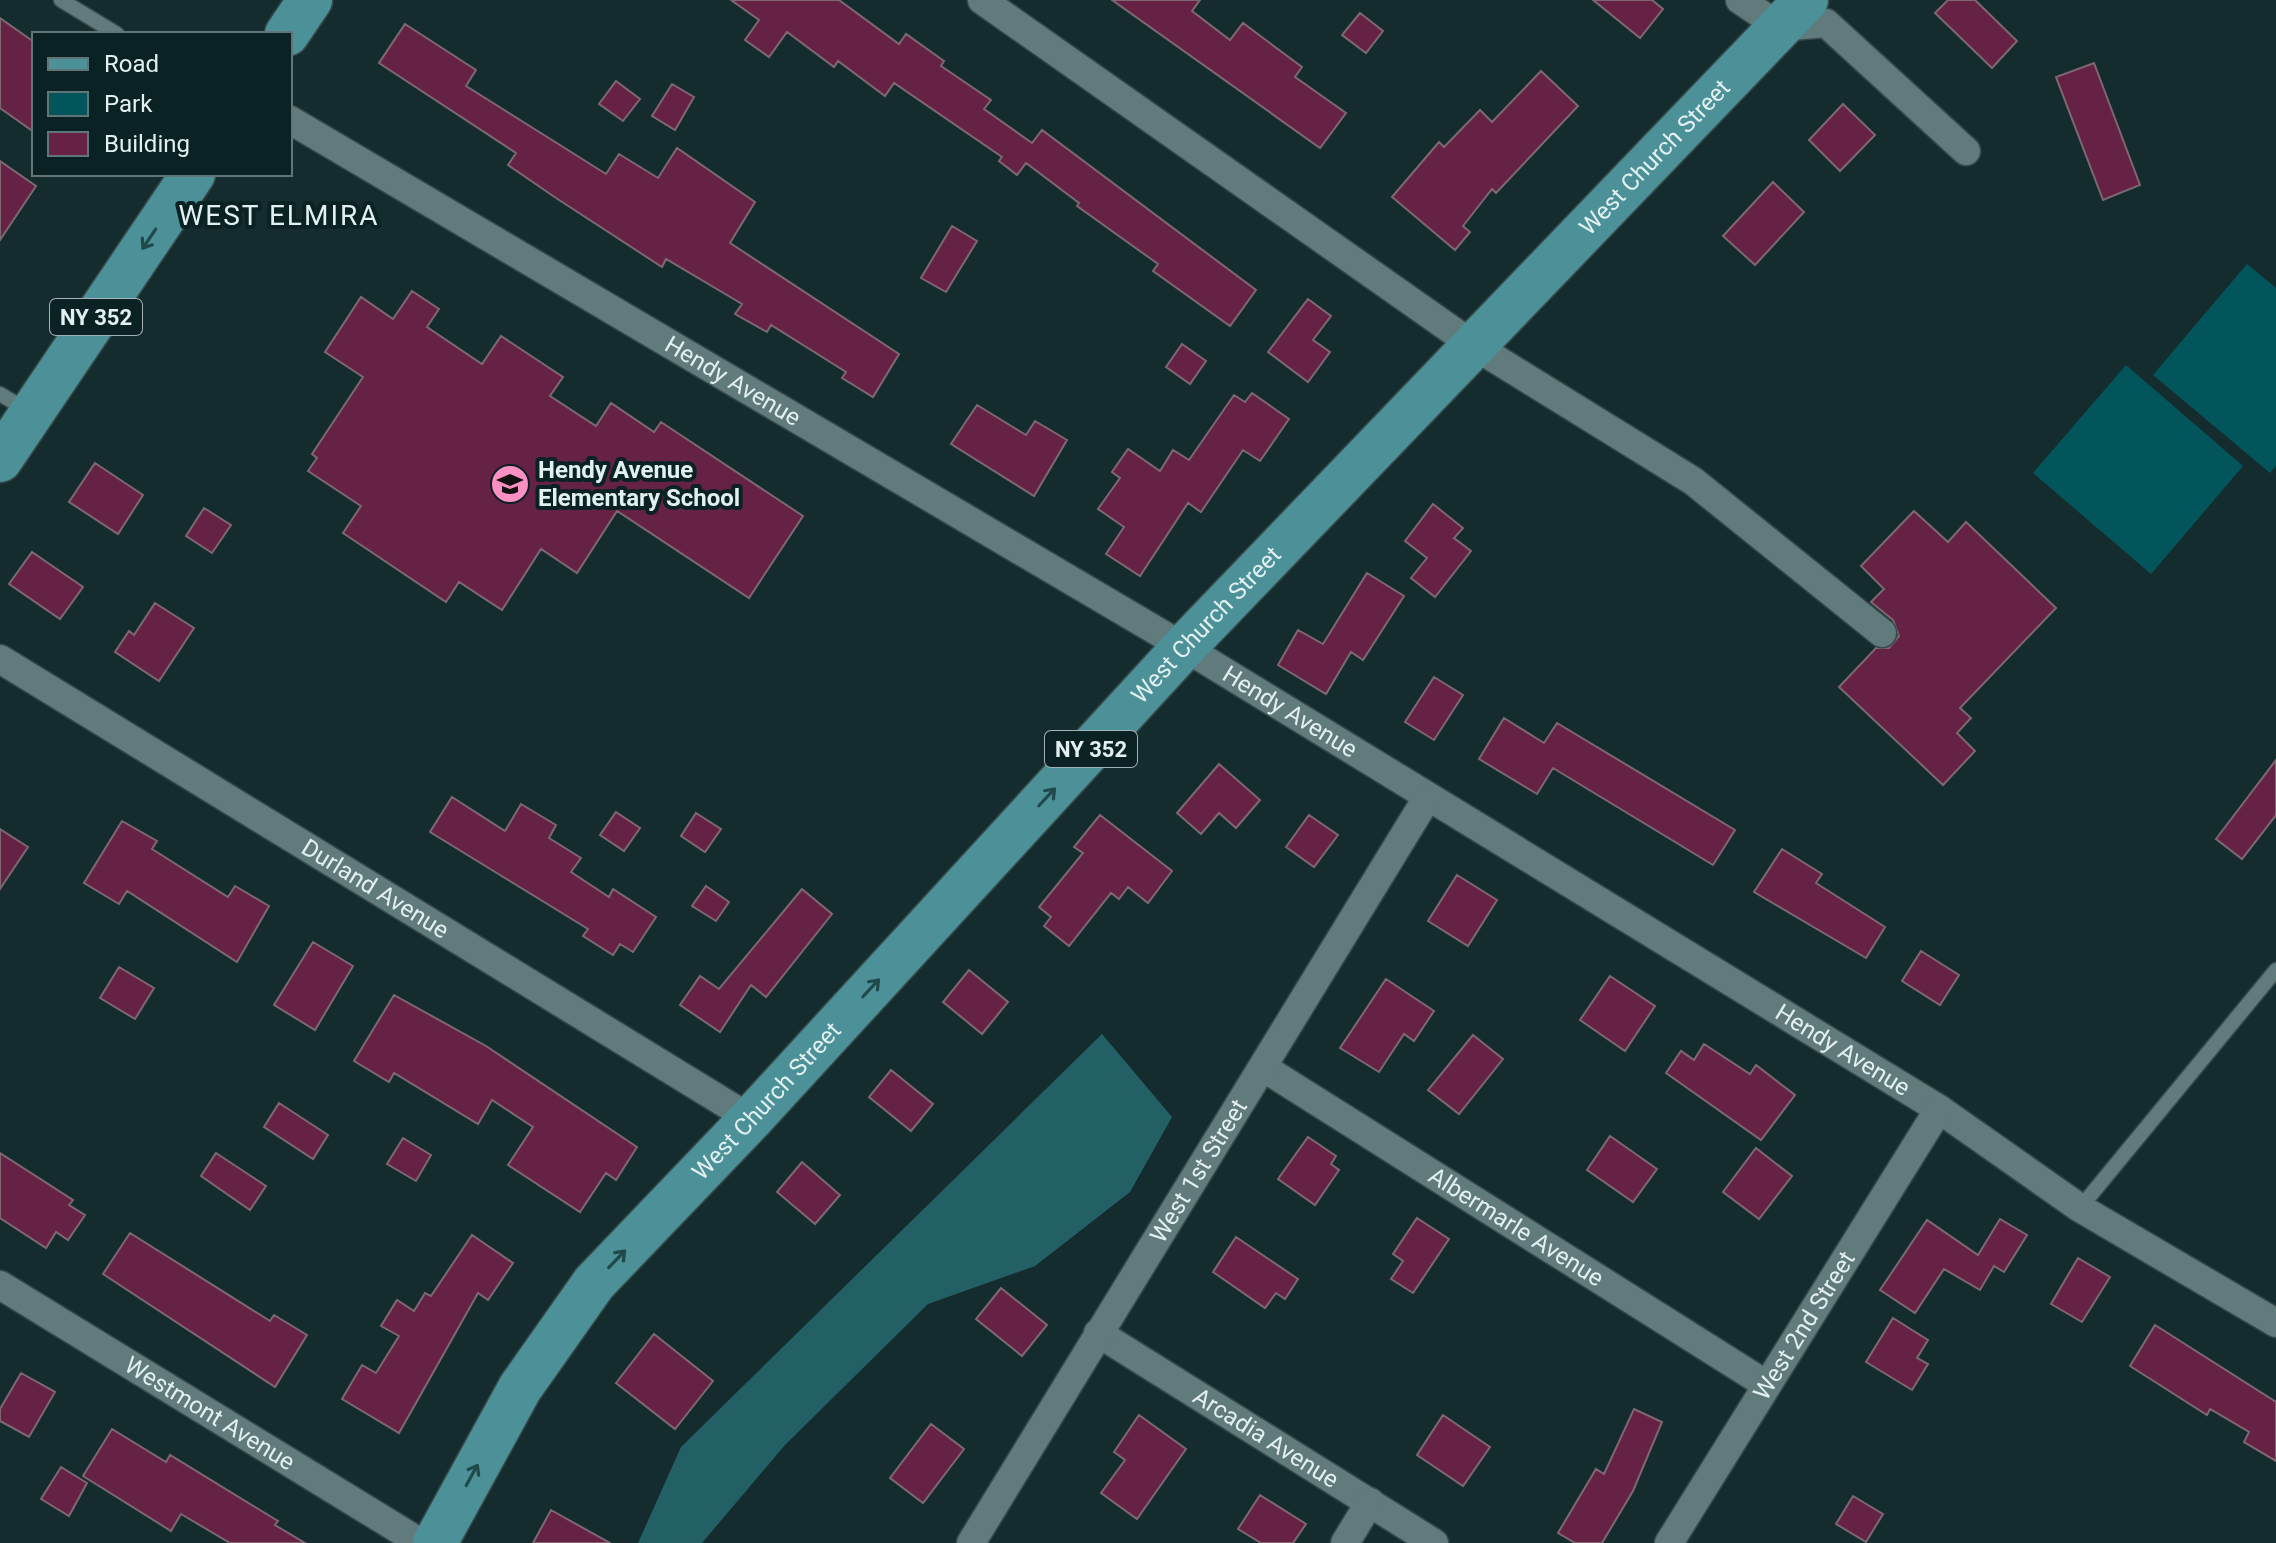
<svg xmlns="http://www.w3.org/2000/svg" width="2276" height="1543" viewBox="0 0 2276 1543" font-family="Roboto,sans-serif">
<rect width="100%" height="100%" fill="#152c2e"/>
<path fill="#02565b" d="M 2247,264 L 2276,288 L 2276,466 L 2270,473 L 2153,375 Z
M 2126,365 L 2243,466 L 2151,574 L 2033,473 Z"/>
<path fill="#236065" d="M 1102,1034 L 1172,1117 L 1130,1192 L 1035,1266 L 928,1304 L 785,1445 L 702,1543 L 638,1543 L 681,1447 Z"/>
<path fill="#652245" stroke="#7d6871" stroke-width="2" d="M 731,0 L 839,0 L 899,44 L 906,34 L 944,61 L 941,66 L 991,100 L 984,109 L 1032,143 L 1042,130 L 1256,290 L 1230,326 L 1153,271 L 1158,264 L 1077,206 L 1079,203 L 1026,163 L 1017,175 L 999,161 L 1002,157 L 894,83 L 885,96 L 838,61 L 834,67 L 787,32 L 769,57 L 745,40 L 759,20 Z
M 1112,0 L 1200,0 L 1192,11 L 1230,40 L 1243,23 L 1302,67 L 1295,77 L 1346,113 L 1320,148 Z
M 1593,0 L 1652,0 L 1663,9 L 1640,38 Z
M 1948,0 L 1975,0 L 2017,41 L 1992,68 L 1935,13 Z
M 1360,13 L 1383,31 L 1366,53 L 1342,35 Z
M 0,18 L 34,42 L 34,132 L 0,108 Z
M 405,24 L 476,70 L 466,86 L 606,174 L 619,154 L 658,178 L 677,148 L 755,202 L 730,243 L 899,354 L 873,397 L 842,378 L 846,372 L 771,325 L 767,332 L 735,314 L 742,304 L 666,259 L 662,267 L 556,198 L 508,165 L 516,153 L 379,63 Z
M 2094,63 L 2140,185 L 2103,200 L 2056,77 Z
M 1541,71 L 1578,106 L 1496,193 L 1492,189 L 1463,226 L 1470,232 L 1455,250 L 1392,197 L 1439,142 L 1444,147 L 1480,110 L 1492,122 Z
M 616,81 L 640,99 L 623,121 L 599,104 Z
M 672,84 L 694,97 L 675,130 L 652,116 Z
M 1843,104 L 1875,135 L 1840,171 L 1809,140 Z
M 0,161 L 36,186 L 0,240 Z
M 1773,182 L 1804,212 L 1755,265 L 1723,236 Z
M 952,226 L 977,241 L 946,292 L 921,278 Z
M 412,291 L 439,309 L 427,327 L 482,364 L 501,336 L 563,377 L 550,396 L 596,426 L 611,403 L 654,432 L 661,422 L 803,516 L 749,598 L 617,511 L 577,573 L 541,549 L 502,610 L 459,582 L 446,602 L 343,533 L 361,506 L 308,471 L 317,458 L 312,454 L 363,377 L 325,352 L 361,297 L 393,319 Z
M 1308,299 L 1331,316 L 1313,340 L 1330,352 L 1308,382 L 1268,352 Z
M 1182,344 L 1206,361 L 1190,384 L 1166,367 Z
M 1252,393 L 1289,419 L 1260,461 L 1243,450 L 1201,512 L 1188,503 L 1140,576 L 1106,554 L 1124,527 L 1098,509 L 1120,478 L 1112,472 L 1128,449 L 1160,471 L 1173,450 L 1189,460 L 1234,395 L 1245,402 Z
M 977,405 L 1026,435 L 1035,421 L 1067,440 L 1034,496 L 951,444 Z
M 95,463 L 143,495 L 118,534 L 69,502 Z
M 1433,504 L 1463,528 L 1454,538 L 1471,551 L 1435,597 L 1411,578 L 1427,558 L 1405,541 Z
M 204,508 L 231,525 L 212,553 L 186,536 Z
M 1914,511 L 1948,542 L 1966,522 L 2056,608 L 1960,708 L 1971,718 L 1957,733 L 1975,751 L 1943,785 L 1839,687 L 1876,648 L 1889,648 L 1899,636 L 1893,620 L 1871,602 L 1884,589 L 1861,566 Z
M 32,552 L 83,587 L 60,619 L 9,584 Z
M 1367,573 L 1404,596 L 1363,660 L 1351,652 L 1326,694 L 1278,665 L 1298,630 L 1323,644 Z
M 155,603 L 194,628 L 159,681 L 115,652 L 129,631 L 134,635 Z
M 1434,677 L 1463,695 L 1434,740 L 1405,722 Z
M 1504,718 L 1544,743 L 1557,723 L 1735,830 L 1713,865 L 1553,768 L 1537,794 L 1479,759 Z
M 2276,760 L 2276,815 L 2242,859 L 2216,839 Z
M 1219,764 L 1260,800 L 1236,828 L 1219,813 L 1201,834 L 1177,813 Z
M 452,797 L 505,831 L 521,804 L 556,825 L 549,838 L 581,858 L 571,872 L 609,897 L 613,889 L 656,917 L 633,952 L 620,944 L 613,955 L 583,936 L 588,929 L 430,832 Z
M 616,812 L 640,828 L 624,851 L 600,835 Z
M 696,813 L 721,829 L 705,852 L 681,836 Z
M 1100,815 L 1172,871 L 1148,903 L 1128,887 L 1119,899 L 1111,893 L 1069,946 L 1044,926 L 1051,917 L 1039,907 L 1083,853 L 1074,847 Z
M 1309,815 L 1338,835 L 1314,867 L 1286,847 Z
M 122,821 L 157,841 L 152,849 L 228,897 L 235,886 L 269,906 L 237,962 L 127,891 L 119,904 L 84,883 Z
M 0,829 L 28,847 L 0,889 Z
M 1782,849 L 1822,874 L 1816,883 L 1885,927 L 1866,958 L 1754,892 Z
M 1457,875 L 1497,900 L 1468,946 L 1428,921 Z
M 706,886 L 729,902 L 716,921 L 692,906 Z
M 802,889 L 832,914 L 766,997 L 751,985 L 720,1032 L 680,1005 L 700,976 L 719,989 Z
M 313,942 L 353,966 L 315,1030 L 274,1005 Z
M 1921,951 L 1959,975 L 1940,1005 L 1902,981 Z
M 119,967 L 154,988 L 135,1019 L 100,998 Z
M 969,970 L 1008,1002 L 982,1034 L 943,1002 Z
M 1610,976 L 1655,1006 L 1625,1051 L 1580,1020 Z
M 1386,979 L 1434,1011 L 1414,1041 L 1404,1034 L 1379,1072 L 1340,1048 Z
M 394,995 L 486,1046 L 637,1147 L 616,1180 L 606,1173 L 580,1212 L 508,1165 L 533,1127 L 492,1100 L 478,1124 L 394,1073 L 389,1082 L 354,1061 Z
M 1473,1035 L 1503,1059 L 1459,1114 L 1428,1090 Z
M 1704,1044 L 1750,1074 L 1756,1065 L 1795,1095 L 1761,1140 L 1666,1073 L 1681,1051 L 1694,1060 Z
M 891,1070 L 933,1104 L 911,1131 L 869,1097 Z
M 279,1103 L 328,1135 L 313,1159 L 264,1127 Z
M 1610,1136 L 1657,1169 L 1633,1202 L 1587,1170 Z
M 1308,1137 L 1336,1156 L 1331,1164 L 1339,1170 L 1315,1205 L 1278,1179 Z
M 403,1138 L 431,1155 L 416,1181 L 387,1164 Z
M 1756,1148 L 1792,1176 L 1759,1219 L 1723,1192 Z
M 0,1153 L 73,1200 L 69,1205 L 85,1215 L 68,1240 L 56,1232 L 46,1248 L 0,1218 Z
M 216,1153 L 266,1186 L 250,1210 L 201,1176 Z
M 802,1162 L 840,1195 L 815,1224 L 777,1192 Z
M 1417,1218 L 1449,1239 L 1413,1293 L 1391,1279 L 1403,1261 L 1393,1254 Z
M 2000,1219 L 2027,1235 L 2004,1272 L 1994,1266 L 1980,1290 L 1944,1269 L 1915,1313 L 1880,1290 L 1927,1220 L 1978,1255 Z
M 130,1233 L 270,1321 L 274,1315 L 307,1335 L 275,1387 L 103,1274 Z
M 472,1235 L 513,1263 L 488,1300 L 478,1293 L 399,1433 L 342,1399 L 362,1365 L 376,1373 L 399,1336 L 381,1326 L 397,1300 L 414,1311 L 425,1293 L 431,1296 Z
M 1236,1237 L 1298,1279 L 1285,1299 L 1276,1293 L 1265,1308 L 1213,1272 Z
M 2078,1258 L 2110,1277 L 2082,1322 L 2051,1304 Z
M 1001,1288 L 1047,1325 L 1022,1356 L 976,1319 Z
M 1893,1318 L 1928,1340 L 1917,1358 L 1928,1364 L 1912,1390 L 1866,1362 Z
M 2155,1325 L 2276,1402 L 2276,1461 L 2244,1442 L 2249,1432 L 2210,1409 L 2207,1415 L 2130,1366 Z
M 654,1334 L 713,1381 L 675,1429 L 616,1383 Z
M 21,1373 L 55,1392 L 29,1437 L 0,1421 L 0,1409 Z
M 1634,1409 L 1662,1422 L 1633,1491 L 1602,1543 L 1575,1543 L 1558,1533 L 1596,1469 L 1604,1474 Z
M 1139,1415 L 1186,1449 L 1137,1519 L 1101,1493 L 1125,1460 L 1114,1452 Z
M 1443,1415 L 1490,1447 L 1463,1486 L 1417,1455 Z
M 931,1424 L 964,1449 L 923,1503 L 890,1478 Z
M 112,1429 L 166,1462 L 170,1455 L 278,1521 L 275,1525 L 305,1543 L 230,1543 L 181,1514 L 171,1531 L 83,1476 Z
M 61,1467 L 87,1483 L 69,1516 L 41,1499 Z
M 1260,1495 L 1306,1524 L 1293,1543 L 1261,1543 L 1238,1529 Z
M 1853,1496 L 1883,1514 L 1866,1542 L 1836,1524 Z
M 551,1510 L 610,1543 L 533,1543 Z"/>
<g fill="none" stroke-linecap="round" stroke-linejoin="round">
<g stroke="#36494b" stroke-width="17">
<path id="lane" d="M 61,0 L 117,34
M 0,394 L 27,410
M 2080,1208 L 2276,970"/>
</g>
<g stroke="#36494b" stroke-width="31">
<g id="street">
<path d="M 982,0 L 1473,345 L 1693,481 L 1882,633"/>
<path d="M 1740,0 L 1780,27 L 1826,23 L 1966,151"/>
<path id="s1" d="M 290,120 L 1184,647 L 1939,1109 L 2080,1208 L 2276,1323"/>
<path id="s2" d="M 0,659 L 751,1119"/>
<path id="s3" d="M 1264,1068 L 1767,1385"/>
<path id="s4" d="M 0,1285 L 421,1543"/>
<path id="s5" d="M 1098,1333 L 1434,1543"/>
<path id="s6" d="M 971,1543 L 1427,798"/>
<path d="M 1345,1543 L 1370,1502"/>
<path id="s7" d="M 1669,1543 L 1939,1109"/>
</g>
</g>
<g stroke="#36494b" stroke-width="47">
<g id="primary">
<path d="M 287,34 L 310,0"/>
<path d="M 0,460 L 193,174"/>
<path id="s8" d="M 435,1543 L 520,1388 L 594,1283 L 751,1119 L 1184,647 L 1806,0"/>
</g>
</g>
<use href="#lane" stroke="#617a7c" stroke-width="14"/>
<use href="#street" stroke="#617a7c" stroke-width="28"/>
<use href="#primary" stroke="#4b9197" stroke-width="44"/>
</g>
<defs><path id="oneway-shaft" d="M-6 0H5M1.5-3L5.5 0L1.5 3" fill="none" stroke-width="1.6" stroke-linecap="round" stroke-linejoin="round" transform="scale(2)"/></defs>
<g stroke="#21494c">
<use href="#oneway-shaft" transform="translate(149 239) rotate(124)"/>
<use href="#oneway-shaft" transform="translate(1047 797) rotate(-47)"/>
<use href="#oneway-shaft" transform="translate(871 988) rotate(-47)"/>
<use href="#oneway-shaft" transform="translate(617 1259) rotate(-46)"/>
<use href="#oneway-shaft" transform="translate(472 1475) rotate(-61)"/>
</g>
<defs>
<g id="school-disc" transform="scale(2)"><circle r="9.5" fill="#fc8fc3" stroke="#0b2224"/><path d="M0-5L7-2L0 1L-7-2ZM-4 1L0 2.5L4 1V4Q0 6-4 4Z" fill="#111"/></g>
</defs>
<g fill-rule="evenodd">
<use href="#school-disc" x="510" y="484"/>
</g>
<g text-anchor="middle" dominant-baseline="central" stroke-width="8" stroke-linejoin="round" paint-order="stroke">
<g fill="#0b2224" stroke="#a2b2b4" stroke-width="2">
<rect x="50" y="299" width="92" height="36" rx="6"/>
<rect x="1045" y="731" width="92" height="36" rx="6"/>
</g>
<g font-size="22" font-weight="bold" fill="#e2f0f1">
<text x="96" y="317">NY 352</text>
<text x="1091" y="749">NY 352</text>
</g>
<g font-size="24" fill="#e2f0f1" stroke="#0b2224">
<text stroke="none"><textPath href="#s8" startOffset="1852">West Church Street</textPath></text>
<text stroke="none"><textPath href="#s1" startOffset="514">Hendy Avenue</textPath></text>
<text stroke="none"><textPath href="#s8" startOffset="1204">West Church Street</textPath></text>
<text stroke="none"><textPath href="#s1" startOffset="1162">Hendy Avenue</textPath></text>
<text stroke="none"><textPath href="#s2" startOffset="440">Durland Avenue</textPath></text>
<text stroke="none"><textPath href="#s1" startOffset="1810">Hendy Avenue</textPath></text>
<text stroke="none"><textPath href="#s8" startOffset="556">West Church Street</textPath></text>
<text stroke="none"><textPath href="#s6" startOffset="436">West 1st Street</textPath></text>
<text stroke="none"><textPath href="#s3" startOffset="298">Albermarle Avenue</textPath></text>
<text stroke="none"><textPath href="#s7" startOffset="256">West 2nd Street</textPath></text>
<text stroke="none"><textPath href="#s4" startOffset="246">Westmont Avenue</textPath></text>
<text stroke="none"><textPath href="#s5" startOffset="198">Arcadia Avenue</textPath></text>
</g>
<g font-size="24" font-weight="bold" fill="#e2f0f1" stroke="#0b2224" text-anchor="start">
<text x="538" y="470">Hendy Avenue<tspan x="538" dy="28">Elementary School</tspan></text>
</g>
<g font-size="28" letter-spacing="2" fill="#e2f0f1" stroke="#0b2224">
<text x="279" y="215">WEST ELMIRA</text>
</g>
</g>
<rect x="32" y="32" width="260" height="144" fill="#0b2224" stroke="#617476" stroke-width="2"/>
<rect x="48" y="58" width="40" height="12" fill="#4b9197" stroke="#617476" stroke-width="2"/>
<text x="104" y="72" font-size="24" fill="#e2f0f1">Road</text>
<rect x="48" y="92" width="40" height="24" fill="#02565b" stroke="#617476" stroke-width="2"/>
<text x="104" y="112" font-size="24" fill="#e2f0f1">Park</text>
<rect x="48" y="132" width="40" height="24" fill="#652245" stroke="#617476" stroke-width="2"/>
<text x="104" y="152" font-size="24" fill="#e2f0f1">Building</text>
</svg>
